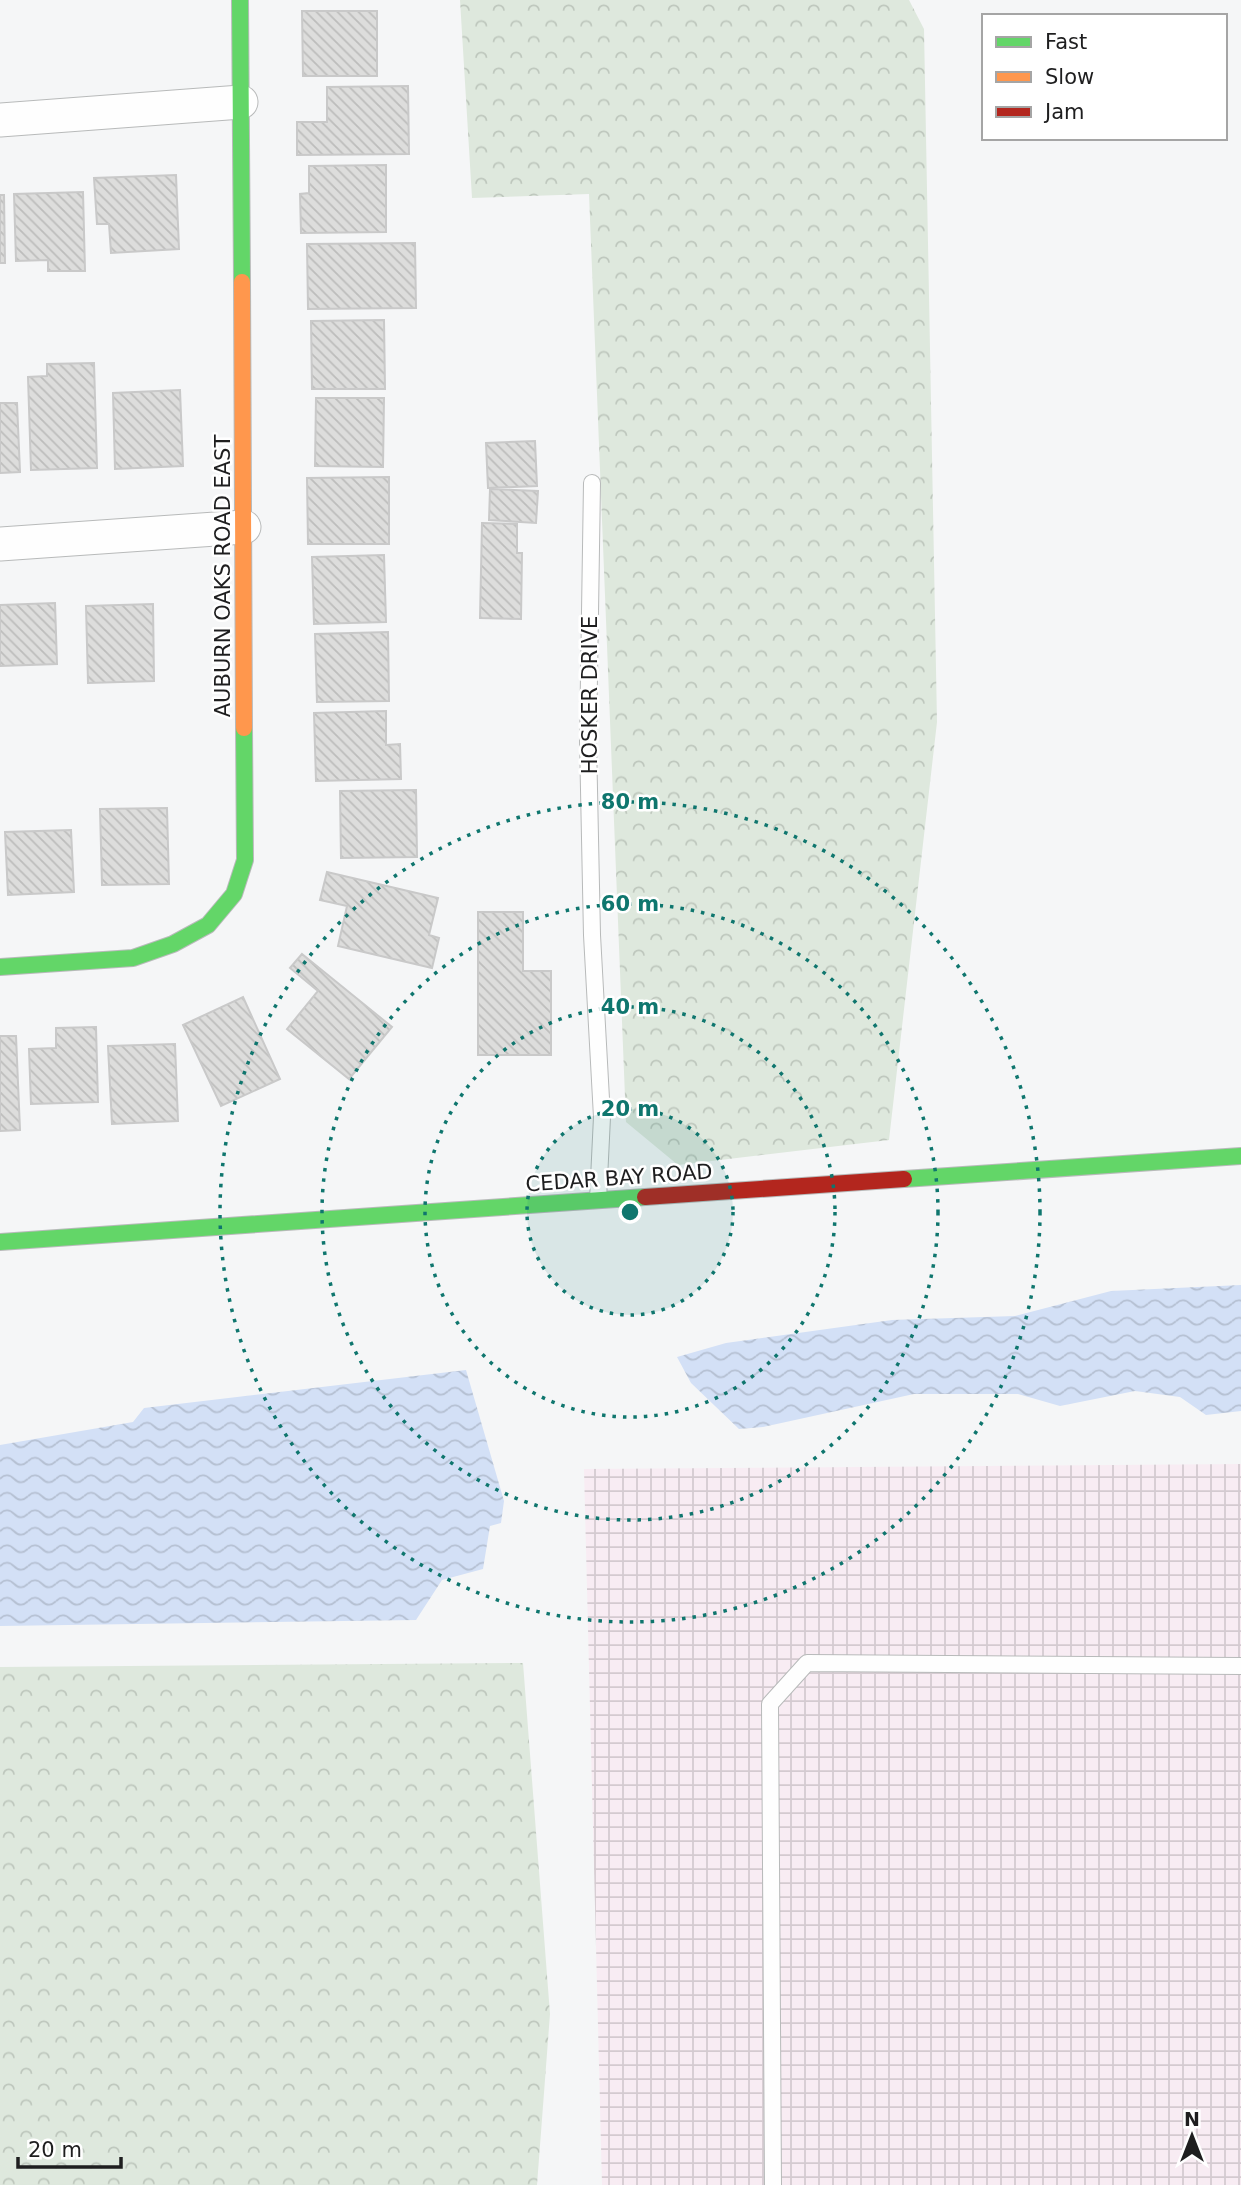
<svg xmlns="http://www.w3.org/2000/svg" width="1241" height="2185" viewBox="0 0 1241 2185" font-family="'DejaVu Sans',sans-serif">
<defs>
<pattern id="industrial-grid" width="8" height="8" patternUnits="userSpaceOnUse" patternTransform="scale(1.75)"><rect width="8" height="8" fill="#f8ecf3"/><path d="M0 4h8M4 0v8" fill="none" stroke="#d4cad0"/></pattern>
<pattern id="forest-crowns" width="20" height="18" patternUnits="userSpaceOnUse" patternTransform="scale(1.75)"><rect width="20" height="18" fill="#dee8dd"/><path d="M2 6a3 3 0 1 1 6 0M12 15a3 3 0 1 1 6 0" fill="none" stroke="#bec7bd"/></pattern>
<pattern id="water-waves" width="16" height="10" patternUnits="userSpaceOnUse" patternTransform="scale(1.75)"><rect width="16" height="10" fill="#d3e0f6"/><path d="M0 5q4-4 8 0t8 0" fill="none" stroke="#b5c0d2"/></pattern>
<pattern id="building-back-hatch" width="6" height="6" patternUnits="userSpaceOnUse" patternTransform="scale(1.75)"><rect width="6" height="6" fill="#dddddc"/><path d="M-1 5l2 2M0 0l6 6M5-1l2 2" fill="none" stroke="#bdbdbc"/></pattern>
</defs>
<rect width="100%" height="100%" fill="#f5f6f7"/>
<path fill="url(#industrial-grid)" d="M 1241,1464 L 1241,2185 L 602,2185 L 584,1469 Z"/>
<path fill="url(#forest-crowns)" d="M 460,0 L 909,0 L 924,29 L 937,722 L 889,1140 L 678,1165 L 626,1122 L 589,194 L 472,198 Z
M 523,1663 L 550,2014 L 537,2185 L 0,2185 L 0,1667 Z"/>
<path fill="url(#water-waves)" d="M 1241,1285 L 1241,1411 L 1206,1415 L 1180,1397 L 1135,1391 L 1060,1406 L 1018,1394 L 914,1394 L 763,1427 L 739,1429 L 691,1383 L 677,1357 L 726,1343 L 892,1320 L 1015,1316 L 1111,1291 Z
M 466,1370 L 504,1501 L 501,1523 L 490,1526 L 483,1569 L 442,1580 L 416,1620 L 0,1626 L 0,1445 L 133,1422 L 144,1408 Z"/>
<path fill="url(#building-back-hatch)" stroke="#c9c9c9" stroke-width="2" d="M 302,11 L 377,11 L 377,76 L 303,76 Z
M 408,86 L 409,154 L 297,155 L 297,122 L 327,122 L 327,87 Z
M 386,165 L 386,232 L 301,233 L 300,194 L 309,193 L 309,166 Z
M 176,175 L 179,249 L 111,253 L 109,224 L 97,224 L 94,178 Z
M 83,192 L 85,271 L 48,271 L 48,260 L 16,261 L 14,194 Z
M 0,195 L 4,195 L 5,263 L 0,263 Z
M 415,243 L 416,308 L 308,309 L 307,244 Z
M 384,320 L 385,389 L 312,389 L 311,321 Z
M 94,363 L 97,468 L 31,470 L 28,377 L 47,376 L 47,364 Z
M 180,390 L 183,466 L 115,469 L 113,393 Z
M 316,398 L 384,398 L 383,467 L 315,466 Z
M 0,403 L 17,403 L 20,472 L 0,473 Z
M 535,441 L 537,486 L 488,488 L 486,443 Z
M 389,477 L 389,544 L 308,544 L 307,478 Z
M 490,489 L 538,491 L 536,523 L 489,520 Z
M 482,523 L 517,524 L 517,553 L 522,553 L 521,619 L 480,618 Z
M 384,555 L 386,622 L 314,624 L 312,557 Z
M 55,603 L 57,664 L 0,666 L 0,605 Z
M 153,604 L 154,681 L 88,683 L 86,606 Z
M 388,632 L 389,701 L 317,702 L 315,634 Z
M 386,711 L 386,745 L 400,744 L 401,779 L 316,781 L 314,713 Z
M 416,790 L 417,857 L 341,858 L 340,791 Z
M 167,808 L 169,884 L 102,885 L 100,809 Z
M 71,830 L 74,892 L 8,895 L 5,832 Z
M 327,872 L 438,898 L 429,935 L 439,938 L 432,968 L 338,946 L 347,906 L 320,900 Z
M 478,912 L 523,912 L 523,971 L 551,971 L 551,1055 L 478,1055 Z
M 302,954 L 392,1027 L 349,1079 L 287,1029 L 318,991 L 290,968 Z
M 243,997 L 280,1079 L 221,1106 L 183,1025 Z
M 96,1027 L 98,1102 L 31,1104 L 29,1049 L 56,1048 L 56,1028 Z
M 0,1036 L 16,1036 L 20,1130 L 0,1131 Z
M 175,1044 L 178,1121 L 112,1124 L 108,1046 Z"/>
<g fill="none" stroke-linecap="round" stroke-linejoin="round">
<g stroke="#b8baba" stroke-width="18">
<path id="lane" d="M 592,483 L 588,741 L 592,935 L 602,1117 L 598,1200
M 773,2185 L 770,1704 L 807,1663 L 1241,1666"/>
</g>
<g stroke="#b8baba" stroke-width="35">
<path id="street" d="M 0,120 L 241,102
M 0,544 L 244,527"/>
</g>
<g stroke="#b8baba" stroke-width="18">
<path id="fast" d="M 240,0 L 242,282
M 0,967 L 133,958 L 173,944 L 208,925 L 234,894 L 245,860 L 244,728
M 904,1179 L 1241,1156
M 0,1242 L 645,1197"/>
</g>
<g stroke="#b8baba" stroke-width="18">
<path id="slow" d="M 242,282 L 244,728"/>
</g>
<g stroke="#b8baba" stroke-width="18">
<path id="jam" d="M 645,1197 L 904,1179"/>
</g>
<use href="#lane" stroke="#fefefe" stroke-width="16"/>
<use href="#street" stroke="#fefefe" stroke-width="33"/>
<use href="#fast" stroke="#63d668" stroke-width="16"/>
<use href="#slow" stroke="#ff974d" stroke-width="16"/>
<use href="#jam" stroke="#b3261e" stroke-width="16"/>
</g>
<circle cx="630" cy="1212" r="103" fill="#0f766e" fill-opacity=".12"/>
<g fill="none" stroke="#0f766e" stroke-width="3.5" stroke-dasharray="3.5 7">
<circle cx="630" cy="1212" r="103"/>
<circle cx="630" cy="1212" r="205"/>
<circle cx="630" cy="1212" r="308"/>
<circle cx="630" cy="1212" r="410"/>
</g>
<g text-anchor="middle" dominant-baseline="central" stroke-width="5" stroke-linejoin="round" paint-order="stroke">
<g font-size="21" fill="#1e1e1f" stroke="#fff">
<text transform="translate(223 576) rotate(-90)">AUBURN OAKS ROAD EAST</text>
<text transform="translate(590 695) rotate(-90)">HOSKER DRIVE</text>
<text transform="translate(619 1178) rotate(-4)">CEDAR BAY ROAD</text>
</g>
</g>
<circle cx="630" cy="1212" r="10" fill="#0f766e" stroke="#fff" stroke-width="3.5"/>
<g font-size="21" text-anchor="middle" font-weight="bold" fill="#0f766e" stroke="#fff" stroke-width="5" stroke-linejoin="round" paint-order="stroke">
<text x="630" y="809">80 m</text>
<text x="630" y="911">60 m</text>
<text x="630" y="1014">40 m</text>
<text x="630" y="1116">20 m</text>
</g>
<rect x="982" y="14" width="245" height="126" fill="#ffffff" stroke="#a5a5a5" stroke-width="2"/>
<rect x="996" y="37" width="35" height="10" fill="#63d668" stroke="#a5a5a5" stroke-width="2"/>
<text x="1045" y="49" font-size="21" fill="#1e1e1f">Fast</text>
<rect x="996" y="72" width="35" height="10" fill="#ff974d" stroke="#a5a5a5" stroke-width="2"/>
<text x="1045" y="84" font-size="21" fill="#1e1e1f">Slow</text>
<rect x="996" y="107" width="35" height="10" fill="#b3261e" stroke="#a5a5a5" stroke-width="2"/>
<text x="1045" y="119" font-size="21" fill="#1e1e1f">Jam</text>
<g transform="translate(1192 2136)" stroke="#ffffff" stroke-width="5" paint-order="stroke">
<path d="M0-5L12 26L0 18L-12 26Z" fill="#1e1e1f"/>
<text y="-10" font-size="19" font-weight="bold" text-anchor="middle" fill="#1e1e1f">N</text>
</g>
<path d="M18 2157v10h103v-10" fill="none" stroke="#1e1e1f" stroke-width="3.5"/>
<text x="28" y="2157" font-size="21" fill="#1e1e1f" stroke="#ffffff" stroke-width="5" paint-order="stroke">20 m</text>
</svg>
